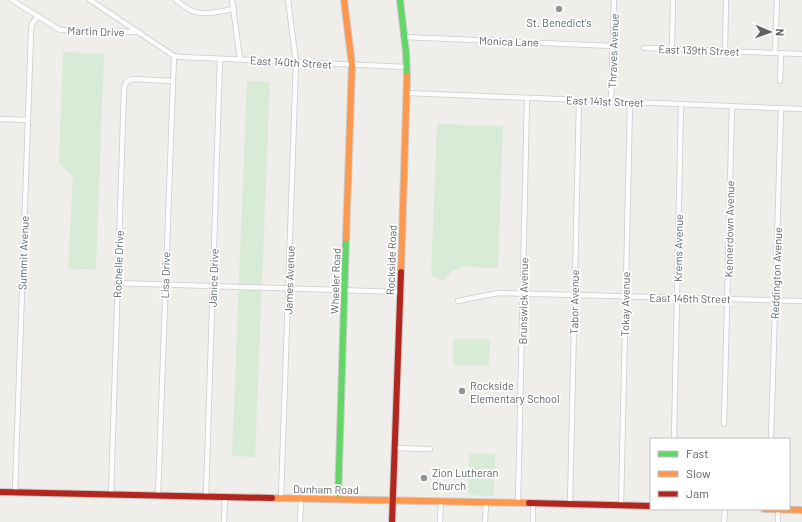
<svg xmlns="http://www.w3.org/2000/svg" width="802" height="522" viewBox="0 0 802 522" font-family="Barlow,sans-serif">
<rect width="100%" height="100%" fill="#efeeea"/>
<path fill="#d8ebd6" d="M 63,52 L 104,54 L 96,270 L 68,269 L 73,177 L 59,163 Z
M 247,81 L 270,82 L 255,457 L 232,456 Z
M 437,124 L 503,126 L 498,268 L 465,267 L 452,271 L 443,281 L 431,275 Z
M 453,339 L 490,339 L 489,366 L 453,365 Z
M 469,453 L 495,454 L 494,496 L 468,495 Z"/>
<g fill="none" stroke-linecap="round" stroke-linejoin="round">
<g stroke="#cbcccc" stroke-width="6">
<path id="street" d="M 12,0 L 60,30 L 139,32
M 90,0 L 174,56 L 181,57 L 407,67
M 176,0 C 181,4 186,8 192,11 C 204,16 221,11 234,9
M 232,0 L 240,59
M 404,37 L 613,46
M 644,48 L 802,54
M 672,49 L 673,0
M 725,51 L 726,0
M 775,52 L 777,0
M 780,81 L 781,53
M 407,93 L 802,109
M 611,102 L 614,0
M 0,119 L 28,120
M 117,283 L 400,292
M 458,301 L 498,293 L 802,301
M 724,424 L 732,106
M 674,439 L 681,104
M 771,439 L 781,108
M 394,448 L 430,449
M 15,492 L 31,32 L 32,24 L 37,17
M 111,494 L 124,88 L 127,81 L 133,79 L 173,81
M 158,495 L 174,56
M 206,496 L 220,59
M 281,498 L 296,62 L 288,0
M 518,503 L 527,98
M 570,504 L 579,100
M 621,506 L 630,103
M 224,522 L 225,497
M 300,522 L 301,498
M 440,522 L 441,502
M 485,522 L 486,503
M 533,522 L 533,504
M 724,522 L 725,509
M 778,522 L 778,509"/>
</g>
<g stroke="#cacacb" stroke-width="8">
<path id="fast" d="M 400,0 L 406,52 L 407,76
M 338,499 L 346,238"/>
</g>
<g stroke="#cacacb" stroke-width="8">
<path id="slow" d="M 344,0 L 352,65 L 346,238
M 401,272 L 407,76
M 272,498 L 529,503
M 764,509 L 802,510"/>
</g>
<g stroke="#cacacb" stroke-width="8">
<path id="jam" d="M 0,492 L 272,498
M 529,503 L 651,506
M 392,522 L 401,272"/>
</g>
<use href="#street" stroke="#fdfcfc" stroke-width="4.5"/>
<use href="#fast" stroke="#63d668" stroke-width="6"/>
<use href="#slow" stroke="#ff974d" stroke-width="6"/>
<use href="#jam" stroke="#b3261e" stroke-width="6"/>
</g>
<g fill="#919496" stroke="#fff" stroke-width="1.5">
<circle cx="559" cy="9" r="4"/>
<circle cx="462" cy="391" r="4"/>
<circle cx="424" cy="478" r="4"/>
</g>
<g text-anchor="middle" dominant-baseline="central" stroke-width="3.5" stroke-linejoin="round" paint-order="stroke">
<g font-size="11" fill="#5f6368" stroke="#fff" text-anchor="start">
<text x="559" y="22" text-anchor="middle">St. Benedict's</text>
<text x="470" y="385">Rockside<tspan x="470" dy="13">Elementary School</tspan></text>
<text x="432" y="472">Zion Lutheran<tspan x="432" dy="13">Church</tspan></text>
</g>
<g font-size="11" fill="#5f6368" stroke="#fff">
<text transform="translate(96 31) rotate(2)">Martin Drive</text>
<text transform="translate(509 41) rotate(2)">Monica Lane</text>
<text transform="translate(699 50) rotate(2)">East 139th Street</text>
<text transform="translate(613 51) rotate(-88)">Thraves Avenue</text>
<text transform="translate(291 62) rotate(3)">East 140th Street</text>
<text transform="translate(605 101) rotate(2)">East 141st Street</text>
<text transform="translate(729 229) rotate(-89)">Kennerdown Avenue</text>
<text transform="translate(678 248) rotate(-89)">Krems Avenue</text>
<text transform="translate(23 253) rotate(-88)">Summit Avenue</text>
<text transform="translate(391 260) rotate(-88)">Rockside Road</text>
<text transform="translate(118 264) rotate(-88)">Rochelle Drive</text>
<text transform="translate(776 273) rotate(-88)">Reddington Avenue</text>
<text transform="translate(165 275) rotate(-88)">Lisa Drive</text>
<text transform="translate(213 278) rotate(-88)">Janice Drive</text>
<text transform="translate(289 280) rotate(-88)">James Avenue</text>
<text transform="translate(335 281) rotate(-88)">Wheeler Road</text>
<text transform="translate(690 298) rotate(1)">East 146th Street</text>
<text transform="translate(523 301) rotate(-89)">Brunswick Avenue</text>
<text transform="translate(574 302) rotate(-89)">Tabor Avenue</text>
<text transform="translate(625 304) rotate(-89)">Tokay Avenue</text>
<text transform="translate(326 489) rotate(1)">Dunham Road</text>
</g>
</g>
<rect x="650" y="438" width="140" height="72" fill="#ffffff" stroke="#bfc1c3"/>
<rect x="658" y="451" width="20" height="6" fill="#63d668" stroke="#bfc1c3"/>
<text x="686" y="458" font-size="12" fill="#5f6368">Fast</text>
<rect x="658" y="471" width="20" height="6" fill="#ff974d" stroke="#bfc1c3"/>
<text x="686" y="478" font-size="12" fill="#5f6368">Slow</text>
<rect x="658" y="491" width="20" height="6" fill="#b3261e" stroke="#bfc1c3"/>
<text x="686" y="498" font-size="12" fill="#5f6368">Jam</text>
<g transform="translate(770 32) rotate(92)" stroke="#ffffff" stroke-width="3" paint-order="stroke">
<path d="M0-3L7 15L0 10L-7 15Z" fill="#5f6368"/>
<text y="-6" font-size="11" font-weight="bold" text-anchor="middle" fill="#5f6368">N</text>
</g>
</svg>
